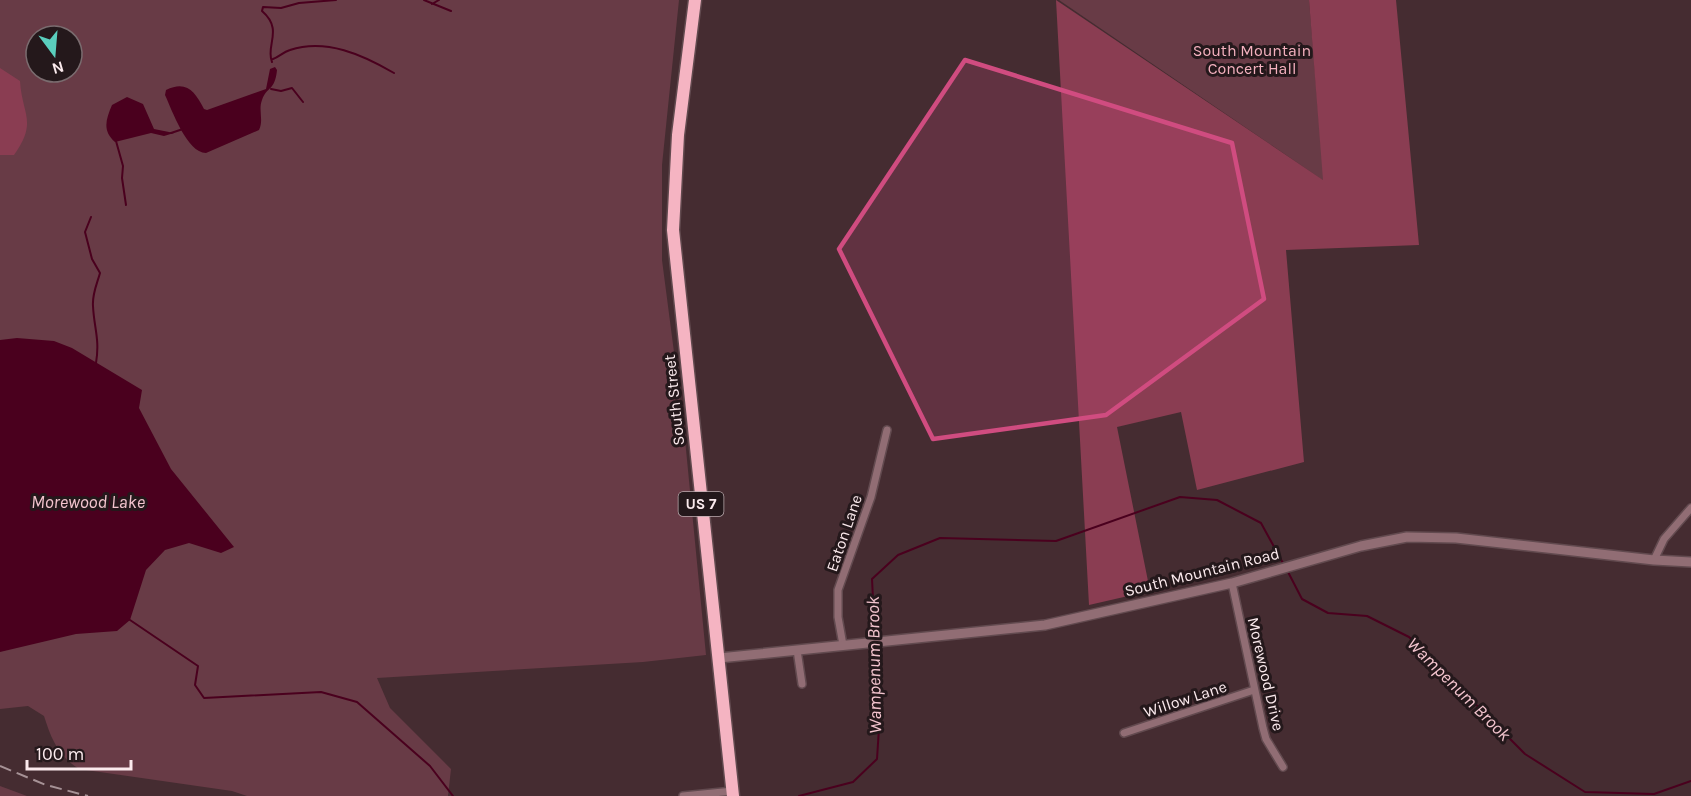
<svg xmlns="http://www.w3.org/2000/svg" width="1691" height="796" viewBox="0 0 1691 796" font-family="Karla,sans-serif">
<rect width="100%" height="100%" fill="#452c31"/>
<path fill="#683b46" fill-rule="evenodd" d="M 0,0 L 679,0 L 662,165 L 662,260 L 684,429 L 706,655 L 643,662 L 377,678 L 390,708 L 451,769 L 448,796 L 247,796 L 232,791 L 79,769 C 58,756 51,738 44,716 L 28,706 L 0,709 ZM 36,36 L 72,36 L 72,72 L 36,72 Z
M 1059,0 L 1309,0 L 1324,181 Z
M 0,786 L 27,796 L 0,796 Z"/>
<path fill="#8a3d52" d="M 1056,0 L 1323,180 L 1309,0 L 1396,0 L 1419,245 L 1286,250 L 1304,462 L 1197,490 L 1181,412 L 1117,427 L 1150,591 L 1089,605 Z
M 0,68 L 20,81 C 22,115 38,121 14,155 L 0,155 Z"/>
<path fill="#4a001e" d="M 275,67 L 277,70 C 275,91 267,86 262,100 C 258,110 264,120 259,130 L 206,153 C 187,153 172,110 165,95 L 166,90 C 187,80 195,92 204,109 L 207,110 L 266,89 L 270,69 Z
M 127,97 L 143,104 L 154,129 L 174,133 L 164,136 L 151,133 L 115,142 C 102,131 106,119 112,105 Z
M 17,338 L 54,341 L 72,348 L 142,390 L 139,408 L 171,469 L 234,547 L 221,553 L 189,543 L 165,550 L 146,570 L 130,620 L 117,631 L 76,634 L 0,652 L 0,340 Z"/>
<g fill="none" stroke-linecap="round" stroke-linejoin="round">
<path stroke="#4a001e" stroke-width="2" d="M 424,0 L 451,11
M 432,4 L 439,0
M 273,59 C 279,57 283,52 290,50 C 326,38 363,55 394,73
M 272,62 C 265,46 284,30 262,11 L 263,7 L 281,8 L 299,3 L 336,0
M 271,89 L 281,91 L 292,88 L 303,102
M 171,133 L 183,129
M 116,141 L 123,166 L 122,178 L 126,205
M 91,217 L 85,232 L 92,259 L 100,273 C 97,284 92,294 93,306 C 94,328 100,339 96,363
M 1287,570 L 1302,599 L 1328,613 L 1367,616 L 1409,637 L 1525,754 L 1585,792 L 1654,794 L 1691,781
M 130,620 L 198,666 L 195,685 L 204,698 L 321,692 L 357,702 L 430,766 L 453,796
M 875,638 L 872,579 L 898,555 L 940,538 L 1056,541 L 1180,497 L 1217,500 L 1261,523 L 1284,565
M 799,796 L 853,782 L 877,759 L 879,728 L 875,644"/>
<g stroke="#624a4f" stroke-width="10">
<path id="minor" d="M 1654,560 L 1664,539 L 1691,508
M 1232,583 L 1263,728 L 1266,739 L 1283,767
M 843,645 L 838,617 L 838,590 L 871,497 L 887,430
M 797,650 L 802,684
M 1124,733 L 1254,690
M 683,796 L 733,791"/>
</g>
<g stroke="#624a4f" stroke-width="12">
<path id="tertiary" d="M 719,658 L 1045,625 L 1232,583 L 1361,546 L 1407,537 L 1456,538 L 1654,560 L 1691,562"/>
</g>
<g stroke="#624a4f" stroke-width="15">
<path id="trunk" d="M 695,0 L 678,135 L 673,230 L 733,796"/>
</g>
<use href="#minor" stroke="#916d74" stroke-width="7"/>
<use href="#tertiary" stroke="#916d74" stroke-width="9"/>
<use href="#trunk" stroke="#f5b4c2" stroke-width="12"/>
<path stroke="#a69296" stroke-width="2" stroke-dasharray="12 6" stroke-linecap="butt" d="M 0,766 L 46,785 L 88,796"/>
</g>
<path fill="#d04c80" fill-opacity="0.2" stroke="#d04c80" stroke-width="4.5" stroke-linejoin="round" d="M 965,60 L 1232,143 L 1264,299 L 1106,415 L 933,439 L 839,249 Z"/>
<g text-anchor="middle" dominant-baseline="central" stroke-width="6" stroke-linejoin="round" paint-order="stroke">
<rect fill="#24181b" stroke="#baabae" stroke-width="1.5" x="678.5" y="492" width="45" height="24" rx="4.5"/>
<g font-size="15" font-weight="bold" fill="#fbeaed">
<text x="701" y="504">US 7</text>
</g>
<g font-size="16" fill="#f5b1bf" stroke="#24181b">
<text x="1252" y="50">South Mountain<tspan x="1252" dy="18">Concert Hall</tspan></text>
</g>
<g font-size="16" fill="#fbeaed" stroke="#24181b">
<text transform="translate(674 400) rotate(-96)">South Street</text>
<text transform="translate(844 533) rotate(-71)">Eaton Lane</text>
<text transform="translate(1202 572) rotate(-14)">South Mountain Road</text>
<text transform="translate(1266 674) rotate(77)">Morewood Drive</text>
<text transform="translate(1185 699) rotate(-18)">Willow Lane</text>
</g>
<g font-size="18" font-style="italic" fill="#f3c4ce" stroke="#24181b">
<text x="88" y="502">Morewood Lake</text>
<text transform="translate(874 665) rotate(-91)">Wampenum Brook</text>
<text transform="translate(1459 689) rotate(45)">Wampenum Brook</text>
</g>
</g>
<g transform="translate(54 54) rotate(164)"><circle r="28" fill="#24181b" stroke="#7a6c6f" stroke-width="1.5"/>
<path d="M0-4.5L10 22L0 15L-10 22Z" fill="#5acebd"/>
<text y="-9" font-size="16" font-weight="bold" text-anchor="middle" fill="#fbeaed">N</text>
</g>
<path d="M27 760v9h104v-9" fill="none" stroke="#fbeaed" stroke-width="3"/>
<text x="36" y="760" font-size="18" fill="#fbeaed" stroke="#24181b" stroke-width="4.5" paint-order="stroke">100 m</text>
</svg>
